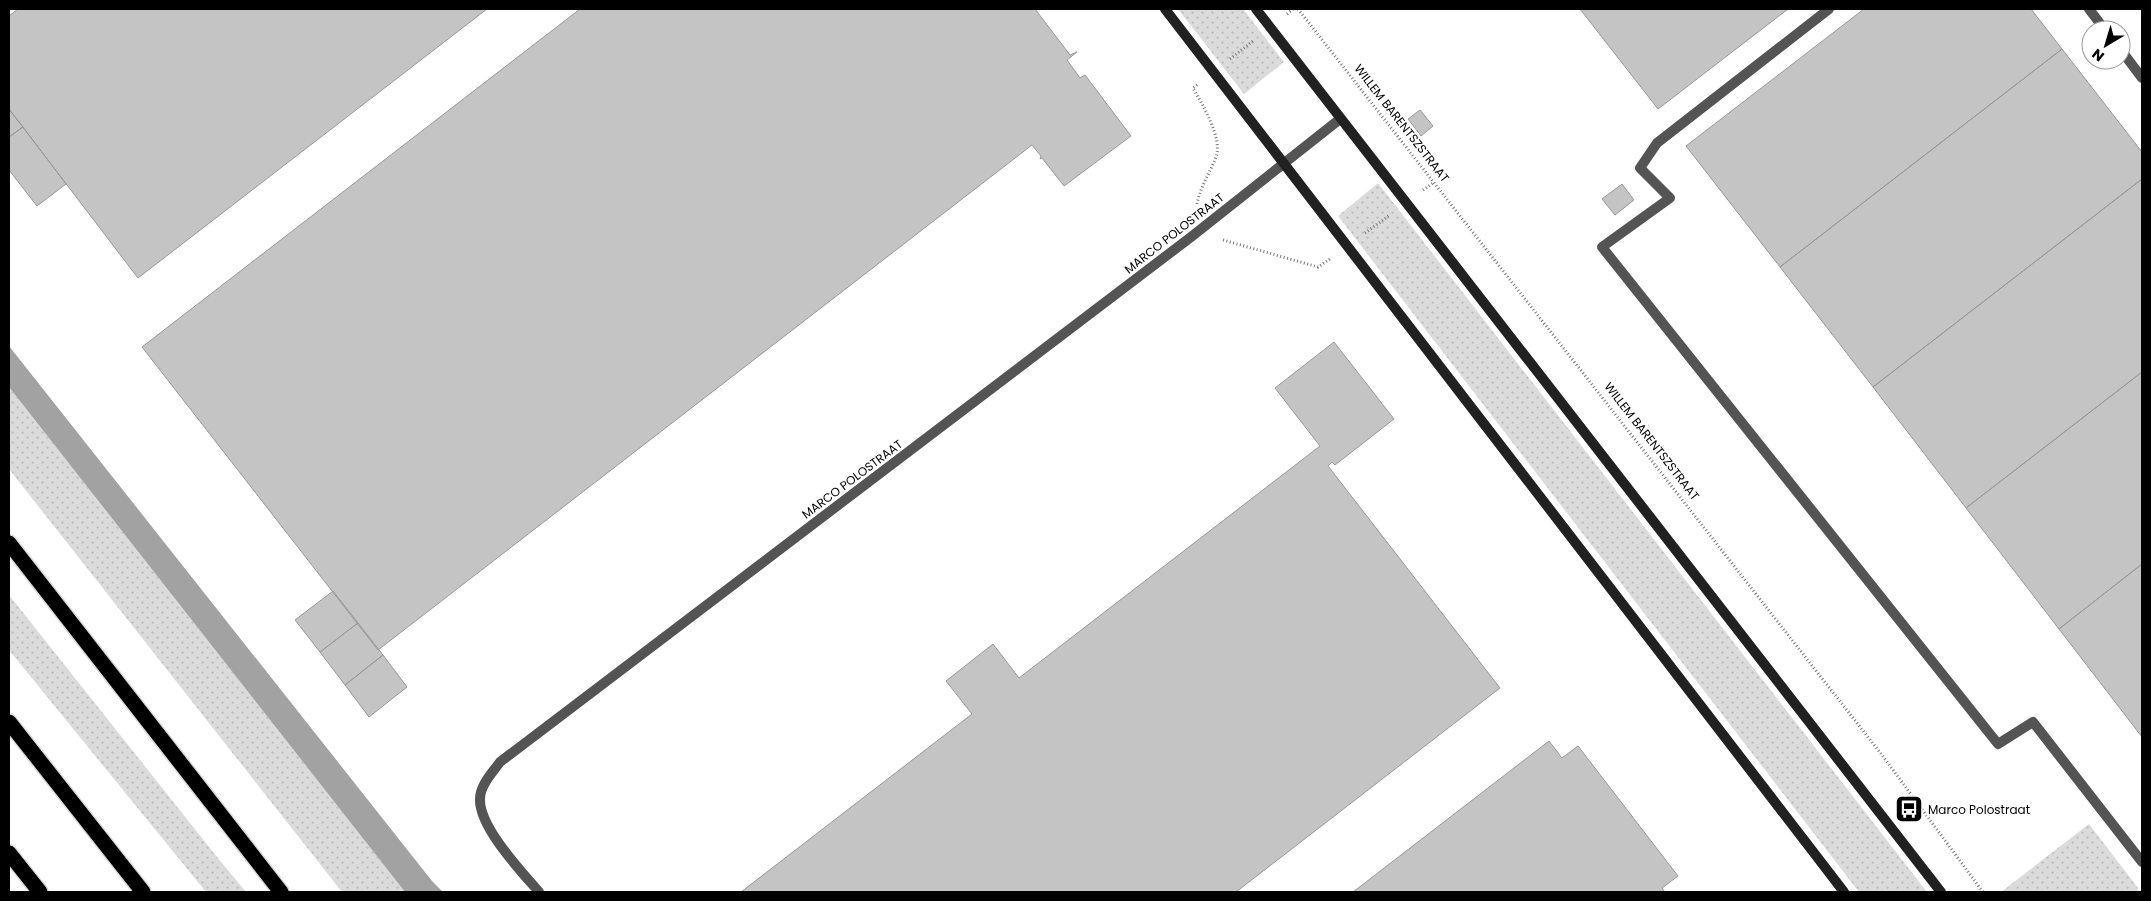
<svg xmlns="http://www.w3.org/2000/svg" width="2151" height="901" viewBox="0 0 2151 901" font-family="Poppins,sans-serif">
<defs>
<pattern id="grass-dots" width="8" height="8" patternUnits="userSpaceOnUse" patternTransform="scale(1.25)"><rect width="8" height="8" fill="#dbdbdb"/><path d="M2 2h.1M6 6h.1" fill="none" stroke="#bababa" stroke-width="1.8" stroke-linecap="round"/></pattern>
</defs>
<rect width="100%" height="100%" fill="#fff"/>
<path fill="url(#grass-dots)" d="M 1178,9 L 1243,9 L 1284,62 L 1244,94 Z
M 1378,183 L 1927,892 L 1859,892 L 1338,216 Z
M 9,387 L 405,892 L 342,892 L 9,469 Z
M 9,595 L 217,857 L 246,892 L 206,892 L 9,650 Z
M 2089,824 L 2138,888 L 2137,892 L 2001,892 Z"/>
<path fill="#a2a2a2" d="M 9,346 L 432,881 L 443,892 L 405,892 L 9,387 Z"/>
<path fill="#c4c4c4" stroke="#989898" d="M 18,9 L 487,9 L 138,278 L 9,109 L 9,16 Z
M 580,9 L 1035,9 L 1070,55 L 1077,52 L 1067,60 L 1080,78 L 1085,75 L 1131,136 L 1064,186 L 1042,158 L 1040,159 L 1041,156 L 1032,145 L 378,650 L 142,347 Z
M 1580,9 L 1788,9 L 1658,109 Z
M 1864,9 L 2031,9 L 2062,49 L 1780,267 L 1686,146 Z
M 2062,49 L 2142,152 L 2142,179 L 1873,387 L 1780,267 Z
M 9,109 L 23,127 L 9,137 Z
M 1420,110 L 1433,126 L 1421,136 L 1408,119 Z
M 23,127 L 66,184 L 37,206 L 9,170 L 9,137 Z
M 2142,179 L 2142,372 L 1966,508 L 1873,387 Z
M 1622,184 L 1634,200 L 1615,215 L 1602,199 Z
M 1334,342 L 1394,419 L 1335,465 L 1332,462 L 1328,466 L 1500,688 L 1236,892 L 741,892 L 972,714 L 946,681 L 993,644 L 1019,678 L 1320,446 L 1275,388 Z
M 2142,372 L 2142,564 L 2059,629 L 1966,508 Z
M 2142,564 L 2142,737 L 2059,629 Z
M 333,591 L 358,623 L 320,652 L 295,620 Z
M 358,623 L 383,655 L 345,685 L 320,652 Z
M 383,655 L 407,687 L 369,717 L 345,685 Z
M 1549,741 L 1562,758 L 1578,746 L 1678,876 L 1662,888 L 1665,892 L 1353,892 Z"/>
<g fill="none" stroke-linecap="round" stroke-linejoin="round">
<g stroke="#dbdbdb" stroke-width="18">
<path id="highway" d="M 9,543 L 281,892
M 9,722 L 143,892
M 9,853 L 40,892"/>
</g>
<path stroke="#767676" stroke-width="3" stroke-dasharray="1 2.5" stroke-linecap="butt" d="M 1298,9 L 1882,755 L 1983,892
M 1287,14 L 1293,9
M 1230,59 L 1253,41
M 1423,190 L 1433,183
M 1197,204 C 1200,187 1210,173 1216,157 C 1223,138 1202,104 1193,88 L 1198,84
M 1365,233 L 1390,215
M 1223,240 L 1318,267 L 1330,259"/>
<path stroke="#545454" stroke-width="10" d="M 1829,9 L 1657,143 L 1640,168 L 1670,198 L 1602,247 L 1998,744 L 2033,722 L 2142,862"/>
<path stroke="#545454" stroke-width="10" d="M 2089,9 L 2105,30
M 2121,50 L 2142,78
M 539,892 C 521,871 479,827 480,799 C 480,785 493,772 500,762 L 1191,237 L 1340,119"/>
<path stroke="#212121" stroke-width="10" d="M 1165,9 L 1844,892
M 1256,9 L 1941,892"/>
<use href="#highway" stroke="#000" stroke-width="15"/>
</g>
<defs>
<g id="bus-square" transform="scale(1.4375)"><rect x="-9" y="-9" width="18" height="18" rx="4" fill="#000" stroke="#fff"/><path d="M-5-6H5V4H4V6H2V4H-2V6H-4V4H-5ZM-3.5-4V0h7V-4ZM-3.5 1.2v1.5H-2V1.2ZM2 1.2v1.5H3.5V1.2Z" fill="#fff"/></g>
</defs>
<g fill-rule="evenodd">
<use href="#bus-square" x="1909" y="809"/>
</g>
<g text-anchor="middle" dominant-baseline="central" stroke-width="5" stroke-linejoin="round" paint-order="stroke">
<g font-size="12" fill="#000" stroke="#fff">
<text transform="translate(1402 123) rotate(52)">WILLEM BARENTSZSTRAAT</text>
<text transform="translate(1174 233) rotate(-38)">MARCO POLOSTRAAT</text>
<text transform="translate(1652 441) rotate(52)">WILLEM BARENTSZSTRAAT</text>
<text transform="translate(852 479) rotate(-37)">MARCO POLOSTRAAT</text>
</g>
<g font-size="12" fill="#000" stroke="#fff" text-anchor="start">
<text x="1928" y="809">Marco Polostraat</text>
</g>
</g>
<rect width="2151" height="901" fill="none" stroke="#000000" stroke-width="20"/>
<g transform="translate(2106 45) rotate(218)"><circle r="24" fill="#ffffff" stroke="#999999"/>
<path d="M0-4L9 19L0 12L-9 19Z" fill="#000000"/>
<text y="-8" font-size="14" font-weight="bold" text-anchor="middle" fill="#000000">N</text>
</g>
</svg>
